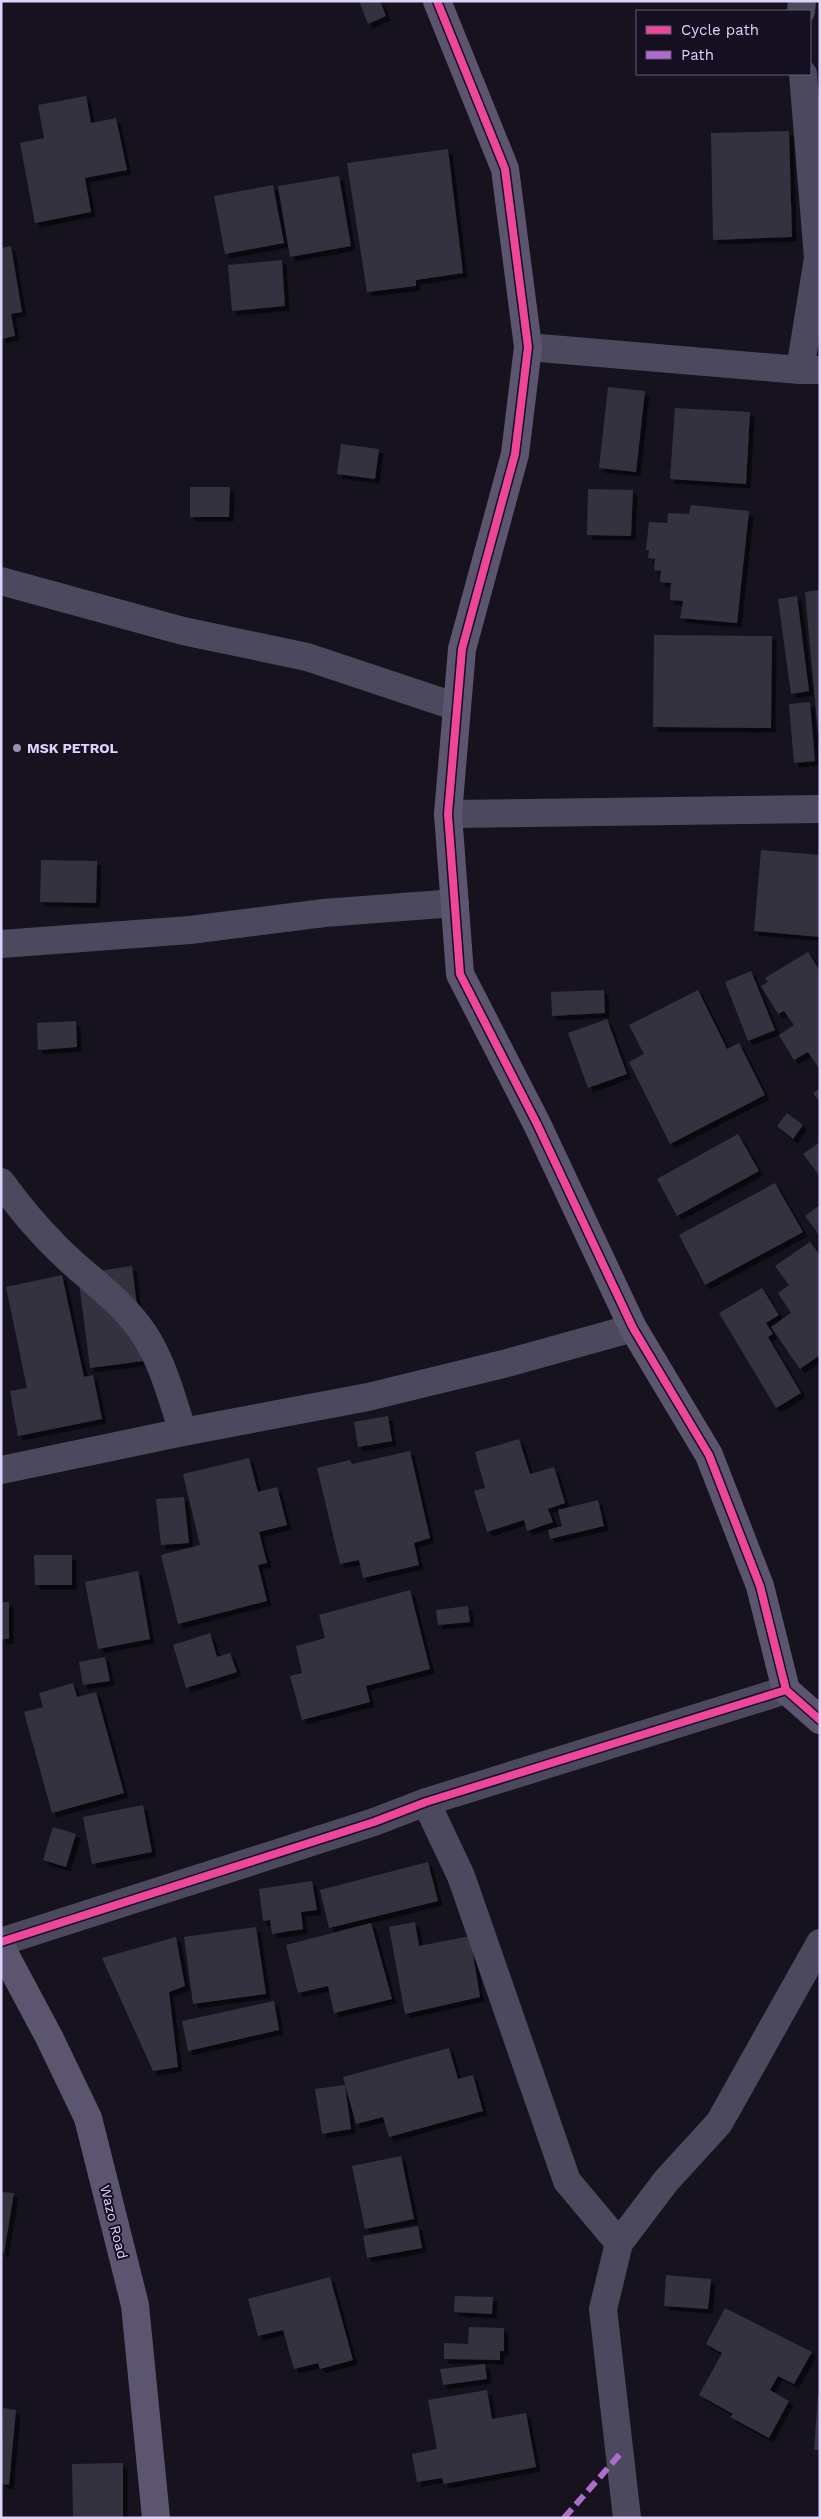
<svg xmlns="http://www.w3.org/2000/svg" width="821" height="2519" viewBox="0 0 821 2519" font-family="'Work Sans',sans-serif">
<defs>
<filter id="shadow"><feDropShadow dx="4.5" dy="4.5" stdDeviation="0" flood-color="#0009"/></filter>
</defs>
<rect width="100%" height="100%" fill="#16131e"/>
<path fill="#363140" filter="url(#shadow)" d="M 359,1 L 380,1 L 386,16 L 368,24 Z
M 86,96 L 91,123 L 116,118 L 127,170 L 85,178 L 91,212 L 35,223 L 20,143 L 44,138 L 38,105 Z
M 789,131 L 792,237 L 713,240 L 711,133 Z
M 448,149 L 463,273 L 416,280 L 416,286 L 367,292 L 347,163 Z
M 339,176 L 351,246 L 290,257 L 278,186 Z
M 273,185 L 284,243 L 225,254 L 214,196 Z
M 11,246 L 22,312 L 11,314 L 15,336 L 1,339 L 1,248 Z
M 282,260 L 285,306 L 232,311 L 228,265 Z
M 608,387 L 645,391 L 636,472 L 599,468 Z
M 675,408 L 750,412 L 746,484 L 670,479 Z
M 341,444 L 379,449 L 375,479 L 337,474 Z
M 190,487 L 230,487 L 229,517 L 190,517 Z
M 588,489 L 633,490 L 631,536 L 587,535 Z
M 691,505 L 749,511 L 737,623 L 680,618 L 683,601 L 670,600 L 671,583 L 660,582 L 661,571 L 654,570 L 655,559 L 648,558 L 649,550 L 646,550 L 649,522 L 667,523 L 668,513 L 689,514 Z
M 820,590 L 820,732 L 818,733 L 805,592 Z
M 797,596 L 809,691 L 791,694 L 778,599 Z
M 654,635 L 772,636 L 771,728 L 653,727 Z
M 810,702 L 815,761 L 794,763 L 789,704 Z
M 761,850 L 820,855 L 820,937 L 754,931 Z
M 41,860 L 97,861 L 96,903 L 40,902 Z
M 808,952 L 820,971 L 820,1070 L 808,1052 L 794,1060 L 779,1035 L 794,1025 L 784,1011 L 778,1014 L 761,986 L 768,982 L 765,978 Z
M 751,971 L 775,1030 L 748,1041 L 725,982 Z
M 604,990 L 605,1013 L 552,1016 L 551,992 Z
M 698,990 L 727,1049 L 739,1043 L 765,1095 L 670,1144 L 629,1062 L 644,1054 L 629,1025 Z
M 607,1019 L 627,1074 L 588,1088 L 568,1033 Z
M 76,1021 L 77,1047 L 38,1050 L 37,1023 Z
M 820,1088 L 820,1102 L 813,1093 Z
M 787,1113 L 803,1125 L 793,1139 L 777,1126 Z
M 738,1134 L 759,1171 L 677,1216 L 657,1179 Z
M 820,1142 L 820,1174 L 819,1175 L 803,1154 Z
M 775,1183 L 803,1232 L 705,1285 L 679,1235 Z
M 820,1205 L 820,1236 L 805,1216 Z
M 810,1242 L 820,1255 L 820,1355 L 800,1369 L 771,1327 L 791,1313 L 778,1293 L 789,1285 L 775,1266 Z
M 132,1266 L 144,1361 L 90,1368 L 78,1274 Z
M 62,1275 L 84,1377 L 93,1375 L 102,1419 L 18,1436 L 10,1391 L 27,1388 L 6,1287 Z
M 762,1288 L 779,1315 L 766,1323 L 773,1334 L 768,1337 L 801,1393 L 776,1408 L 719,1313 Z
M 388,1416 L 392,1441 L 358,1447 L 354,1422 Z
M 519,1439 L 530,1474 L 554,1467 L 565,1503 L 548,1509 L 553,1522 L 527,1531 L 524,1520 L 487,1532 L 474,1491 L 485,1488 L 475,1452 Z
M 410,1451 L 430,1538 L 414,1543 L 419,1565 L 363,1578 L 359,1560 L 340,1564 L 317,1468 L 350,1460 L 352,1464 Z
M 249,1458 L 258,1492 L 277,1487 L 287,1525 L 259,1532 L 267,1563 L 258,1565 L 267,1601 L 178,1624 L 161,1555 L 200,1545 L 183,1474 Z
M 184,1497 L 189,1543 L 161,1545 L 156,1499 Z
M 598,1500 L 604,1526 L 550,1539 L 548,1530 L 562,1526 L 558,1510 Z
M 34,1555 L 72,1555 L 72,1585 L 35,1585 Z
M 138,1571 L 150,1639 L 98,1649 L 85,1582 Z
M 410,1590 L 430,1669 L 366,1686 L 370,1702 L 302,1720 L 290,1676 L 302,1673 L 296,1646 L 325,1638 L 319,1615 Z
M 1,1602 L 9,1602 L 9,1639 L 1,1639 Z
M 468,1606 L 470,1622 L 438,1625 L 436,1610 Z
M 210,1633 L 217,1657 L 230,1653 L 237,1672 L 186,1688 L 173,1645 Z
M 105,1657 L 110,1681 L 83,1685 L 79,1662 Z
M 73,1683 L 77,1697 L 96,1692 L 124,1793 L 52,1813 L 24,1712 L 43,1707 L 39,1693 Z
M 143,1805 L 152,1852 L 92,1864 L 83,1817 Z
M 53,1827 L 76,1834 L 66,1867 L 43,1860 Z
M 428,1862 L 438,1901 L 329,1928 L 320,1890 Z
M 312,1881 L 317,1910 L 301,1912 L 303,1929 L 272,1934 L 270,1920 L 263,1921 L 259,1889 Z
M 415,1922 L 419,1946 L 470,1936 L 480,1997 L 405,2014 L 389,1927 Z
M 371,1923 L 392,1999 L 334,2013 L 328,1986 L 298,1993 L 286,1945 Z
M 256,1927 L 266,1994 L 193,2004 L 184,1937 Z
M 176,1937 L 185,1986 L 169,1992 L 178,2067 L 153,2071 L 102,1958 Z
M 274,2001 L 279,2030 L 188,2051 L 182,2021 Z
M 449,2048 L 458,2079 L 473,2075 L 483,2111 L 389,2137 L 383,2117 L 356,2124 L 343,2077 Z
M 345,2085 L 351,2129 L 322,2134 L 315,2089 Z
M 401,2156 L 414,2219 L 365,2229 L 352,2166 Z
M 1,2192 L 14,2193 L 4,2253 L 1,2252 Z
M 418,2226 L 422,2248 L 367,2258 L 363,2236 Z
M 666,2275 L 711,2279 L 708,2309 L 664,2306 Z
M 330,2277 L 353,2360 L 320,2369 L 318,2363 L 294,2369 L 283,2330 L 258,2336 L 248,2299 Z
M 455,2296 L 493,2297 L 492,2314 L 454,2312 Z
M 725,2308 L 812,2352 L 794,2384 L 778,2376 L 770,2390 L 789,2401 L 769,2438 L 730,2417 L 733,2414 L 699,2395 L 722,2353 L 706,2344 Z
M 469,2327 L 504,2328 L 504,2351 L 500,2351 L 500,2360 L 444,2359 L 444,2343 L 468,2344 Z
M 485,2364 L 487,2379 L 443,2385 L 440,2369 Z
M 487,2390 L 492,2419 L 526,2413 L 536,2467 L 444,2484 L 442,2478 L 417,2482 L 412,2454 L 437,2449 L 428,2400 Z
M 818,2395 L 820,2395 L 820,2450 L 814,2450 Z
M 3,2408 L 16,2410 L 9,2485 L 1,2484 Z
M 123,2463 L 123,2518 L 73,2518 L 72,2464 Z"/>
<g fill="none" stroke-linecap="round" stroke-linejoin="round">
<path stroke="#4c495e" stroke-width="28" d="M 801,11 L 802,1
M 528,347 L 800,370 L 820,370
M 800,370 L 818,258 L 803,74
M 1,581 L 183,631 L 307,657 L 457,707
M 448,814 L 820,809
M 1,944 L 190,930 L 324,913 L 455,903
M 1,1182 C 17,1204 34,1225 53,1244 C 85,1278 125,1300 149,1342 C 165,1370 173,1402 183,1432
M 1,1470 L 183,1432 L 368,1397 L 507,1363 L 633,1328
M 426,1802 L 461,1876 L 567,2181 L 619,2243
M 1,1942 L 374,1822 L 426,1802 L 786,1690
M 627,2518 L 603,2309 L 619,2243 L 666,2181 L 719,2123 L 820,1943"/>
<path stroke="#5b5570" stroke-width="28" d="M 437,1 L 505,169 L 528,347 L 515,454 L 462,649 L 448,814 L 460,974 L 537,1124 L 633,1328 L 709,1455 L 760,1586 L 786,1690 L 820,1720
M 1,1947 L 49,2037 L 88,2118 L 135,2305 L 156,2518"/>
<path stroke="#b06ccc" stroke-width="6" stroke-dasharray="12 6" stroke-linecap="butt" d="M 564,2518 L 621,2453"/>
<g stroke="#150f22" stroke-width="11">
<path id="cycleway" d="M 437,1 L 505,169 L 528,347 L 515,454 L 462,649 L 448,814 L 460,974 L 537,1124 L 633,1328 L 709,1455 L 760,1586 L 786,1690 L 820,1720
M 1,1942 L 374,1822 L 426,1802 L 786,1690"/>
</g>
<use href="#cycleway" stroke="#ed469a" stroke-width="8"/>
</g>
<circle fill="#9890ae" stroke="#150f22" stroke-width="2" cx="17" cy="748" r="5"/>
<g text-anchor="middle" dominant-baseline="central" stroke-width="4" stroke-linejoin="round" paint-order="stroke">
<g font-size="14" font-weight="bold" fill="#ded3fc" stroke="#150f22" text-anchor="start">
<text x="27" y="748">MSK PETROL</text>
</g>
<g font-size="14" fill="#ded3fc" stroke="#150f22">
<text transform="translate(114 2222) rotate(76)">Wazo Road</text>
</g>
</g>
<rect width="821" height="2519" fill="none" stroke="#ded3fc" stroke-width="5"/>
<rect x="636" y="10" width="175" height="65" fill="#150f22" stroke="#655d79"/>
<rect x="646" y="26" width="25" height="8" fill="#ed469a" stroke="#655d79"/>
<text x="681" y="35" font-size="15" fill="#ded3fc">Cycle path</text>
<rect x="646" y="51" width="25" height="8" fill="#b06ccc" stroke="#655d79"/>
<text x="681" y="60" font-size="15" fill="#ded3fc">Path</text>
</svg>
